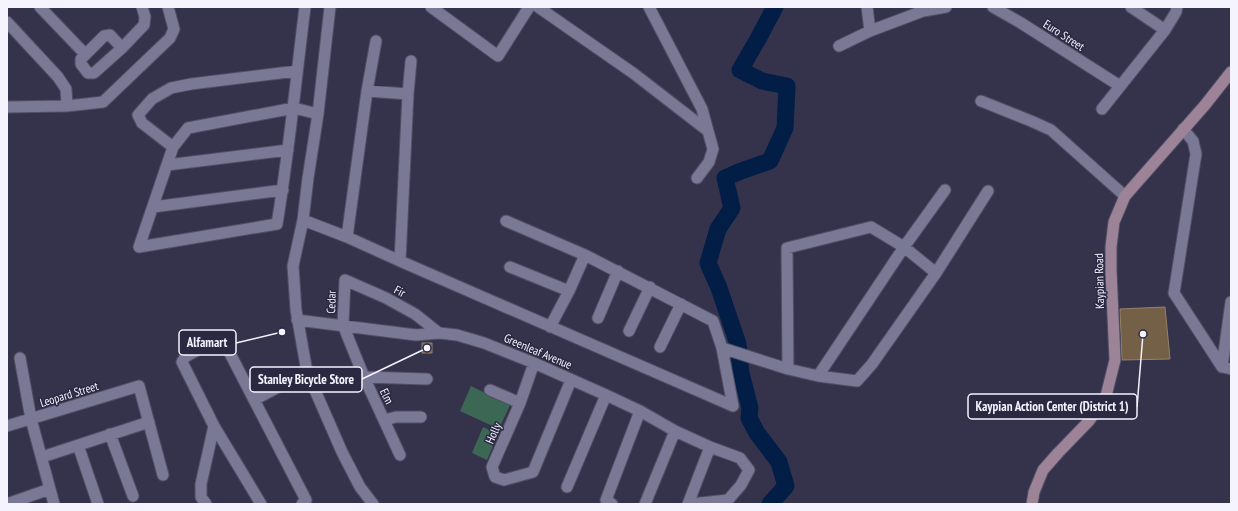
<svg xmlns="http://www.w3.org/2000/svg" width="1238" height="511" viewBox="0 0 1238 511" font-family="'PT Sans Narrow',sans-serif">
<rect width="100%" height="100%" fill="#35334c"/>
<path fill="#3c6754" d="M 471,386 L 510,405 L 499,429 L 460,411 Z
M 483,427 L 498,434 L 487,460 L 472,453 Z"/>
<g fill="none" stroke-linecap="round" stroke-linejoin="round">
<path stroke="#021e47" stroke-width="17" d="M 770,504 L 786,486 L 779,462 L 757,433 L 749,418 L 750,408 L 741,373 L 738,344 L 719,288 L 708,263 L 718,229 L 732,208 L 725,178 L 741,171 L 770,161 L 785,128 L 787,86 L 762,81 L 740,70 L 758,39 L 775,7"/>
</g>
<path fill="#736046" stroke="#968268" d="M 1165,307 L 1170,359 L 1122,360 L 1120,309 Z
M 422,343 L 432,343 L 432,353 L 422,353 Z"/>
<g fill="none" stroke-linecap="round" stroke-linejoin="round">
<g stroke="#514e63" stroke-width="13">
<path id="minor" d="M 40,7 L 85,54
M 305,7 C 296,79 289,152 277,224 L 139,247 L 173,147 L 188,128 L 294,108 L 318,114
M 330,7 L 318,114 L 308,178 L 303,220 L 293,266 L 296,310 L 307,372 L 342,452 L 360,487 L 373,504
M 431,7 L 498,56 L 529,7
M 538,7 L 633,73 L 708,131 L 713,149 L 709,162 L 697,178
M 649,7 L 702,109 L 708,131
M 867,7 L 870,31
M 993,7 L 1021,23 L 1120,86
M 1131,7 L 1165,30
M 7,22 L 58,77 L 66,89 L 67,106
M 839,46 L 870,31 L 923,11 L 946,7
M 122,48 L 110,35 L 104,36 L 81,59 L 81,64 L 88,73 L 94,73 L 122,48 L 144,25 L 145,17 L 142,7
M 367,91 L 408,94
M 981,101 L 1031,121 L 1051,130 L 1125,196
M 7,107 L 67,106 L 103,102 L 170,38 L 174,29 L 168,7
M 1102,109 L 1165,30 L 1176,12 L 1177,7
M 1183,129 L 1193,141 L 1196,154 L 1174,293 L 1222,367 L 1231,369
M 173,147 L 142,123 L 138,115 L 152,99 L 171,88 L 191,84 L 297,71
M 167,165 L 288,150
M 153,207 L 283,190
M 303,220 L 347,237 L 400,261 L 733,406
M 506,221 L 585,255 L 713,321 L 722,348 L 733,406
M 347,237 L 367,91 L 376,41
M 400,261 L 408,94 L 411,61
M 510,267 L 569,291
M 598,318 L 618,271
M 297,320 L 416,335 L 439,333 L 457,335 L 484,343 L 534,363 L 606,395 L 640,411 L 675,431 L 710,447 L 740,458 L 749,470 L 741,485 L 728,500 L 691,504
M 550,327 L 569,291 L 585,255
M 629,331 L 650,287
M 660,347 L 681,304
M 722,348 L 788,369 L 818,376 L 857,381 L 872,364 L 936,273 L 988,191
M 20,358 L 31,419 L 54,504
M 534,363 L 520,403 L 492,467 L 495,477 L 504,480 L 533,472 L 571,380
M 1222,367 L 1231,302
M 788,369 L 787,248 L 871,227 L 904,247 L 936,273
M 818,376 L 904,247 L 945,190
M 364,377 L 427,379
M 490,390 L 520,403
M 254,400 L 307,372
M 385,420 L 396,417 L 421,417
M 7,426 L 139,386 L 163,475
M 110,434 L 133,496
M 78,445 L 98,504
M 400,455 L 364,377 L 343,325 L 345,280 L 386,298 L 415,314 L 439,333
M 42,457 L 149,422
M 567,487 L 606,395
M 7,504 L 50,489
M 206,504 L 201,497 L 201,484 L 214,426
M 261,504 L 214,426 L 182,362 L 185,357 L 217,339 L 223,340 L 306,500 L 302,504
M 612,504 L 606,500 L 640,411
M 645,504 L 675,431
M 688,504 L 710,447"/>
</g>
<g stroke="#514e63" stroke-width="13">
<path id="secondary" d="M 1032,504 L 1034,492 L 1043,470 L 1058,453 L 1089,421 L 1106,396 L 1115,360 L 1111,271 L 1111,247 L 1114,222 L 1125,196 L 1205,105 L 1231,72"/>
</g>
<use href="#minor" stroke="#797895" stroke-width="11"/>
<use href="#secondary" stroke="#9d8397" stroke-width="11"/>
</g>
<g text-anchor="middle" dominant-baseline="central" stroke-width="3" stroke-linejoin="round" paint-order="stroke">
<g font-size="12" fill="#f4f3fe" stroke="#2b2842">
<text transform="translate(1064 35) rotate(33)">Euro Street</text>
<text transform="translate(1099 281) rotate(-91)">Kaypian Road</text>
<text transform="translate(400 291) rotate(28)">Fir</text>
<text transform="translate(331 302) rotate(-88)">Cedar</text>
<text transform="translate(538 351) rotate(23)">Greenleaf Avenue</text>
<text transform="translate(69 394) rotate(-17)">Leopard Street</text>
<text transform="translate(387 396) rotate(64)">Elm</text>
<text transform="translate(493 433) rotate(-66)">Holly</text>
</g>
</g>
<path fill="none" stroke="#f4f3fe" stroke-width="1.5" d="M282 332L236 343M427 348L362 379M1143 334L1137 407"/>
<g fill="#f4f3fe" stroke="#2b2842" stroke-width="1.5">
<circle cx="282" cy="332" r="4"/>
<circle cx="427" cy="348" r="4"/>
<circle cx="1143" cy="334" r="4"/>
</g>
<g fill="#2b2842" stroke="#f4f3fe" stroke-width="1.5">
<rect x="179" y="330" width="57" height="25" rx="4"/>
<rect x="250" y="367" width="112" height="25" rx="4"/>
<rect x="968" y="394" width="169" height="25" rx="4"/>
</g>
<g font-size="13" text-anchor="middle" font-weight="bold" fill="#f4f3fe">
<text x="207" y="347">Alfamart</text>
<text x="306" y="384">Stanley Bicycle Store</text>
<text x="1052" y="411">Kaypian Action Center (District 1)</text>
</g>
<rect width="1238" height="511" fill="none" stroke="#f4f3fe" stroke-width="16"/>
</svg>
